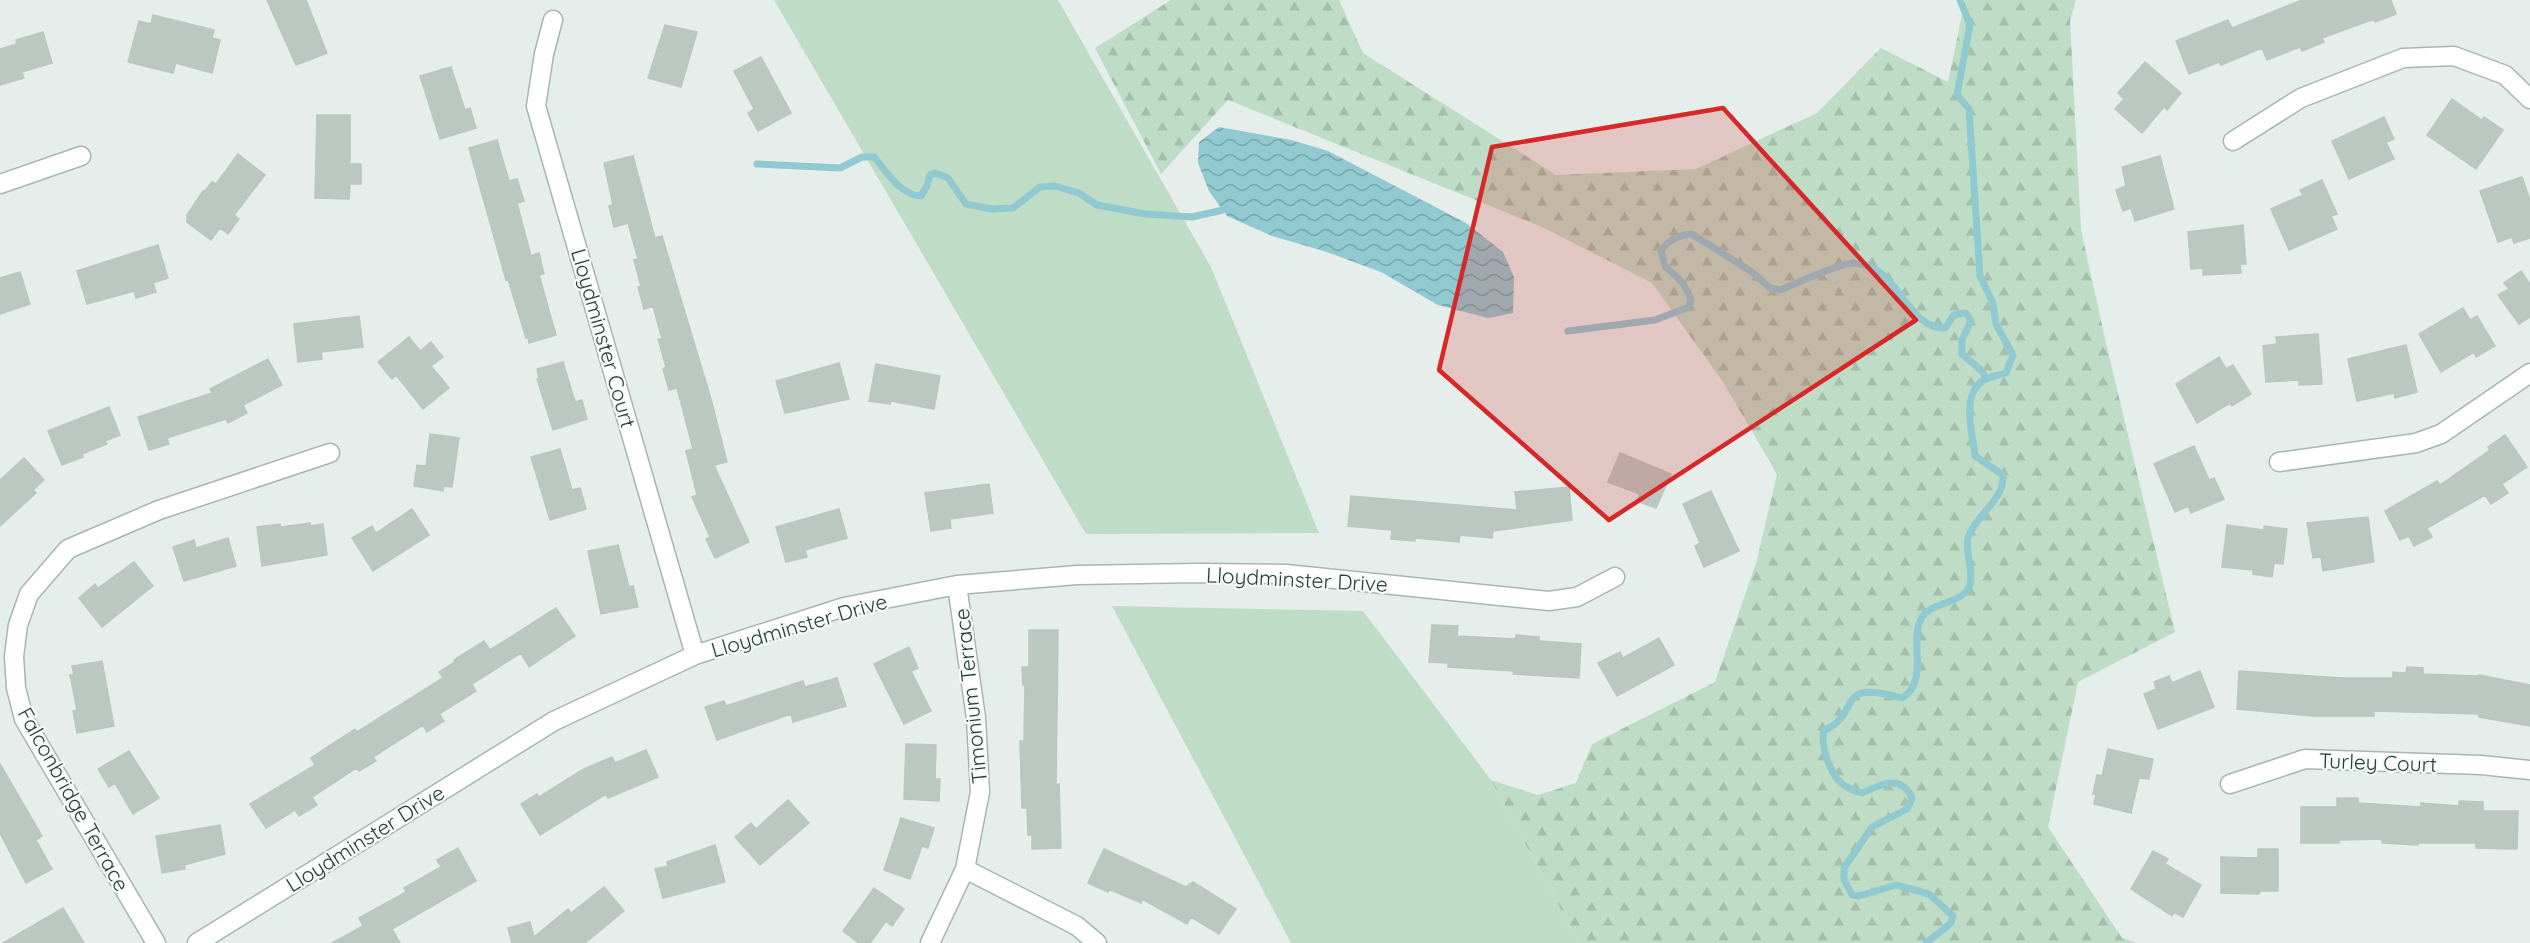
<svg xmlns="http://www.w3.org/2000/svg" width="2530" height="943" viewBox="0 0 2530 943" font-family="Quicksand,sans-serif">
<defs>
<pattern id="forest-firs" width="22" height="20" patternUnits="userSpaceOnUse" patternTransform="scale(1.5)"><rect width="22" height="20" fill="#bfddc6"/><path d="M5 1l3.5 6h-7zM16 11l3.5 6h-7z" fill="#a4bfab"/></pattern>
<pattern id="water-waves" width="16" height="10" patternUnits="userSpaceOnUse" patternTransform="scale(1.5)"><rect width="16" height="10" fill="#90c9d0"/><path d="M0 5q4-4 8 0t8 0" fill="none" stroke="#75a5aa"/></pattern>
</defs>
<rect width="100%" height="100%" fill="#e5eeea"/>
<path fill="#bfddc6" d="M 774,0 L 1058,0 L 1211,267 L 1319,533 L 1086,534 Z
M 1112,606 L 1363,611 L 1491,780 L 1579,943 L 1291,943 Z"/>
<path fill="url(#forest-firs)" d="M 1171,0 L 1339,0 L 1363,53 L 1556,175 L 1696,169 L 1817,113 L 1881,48 L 1948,82 L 1965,0 L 2076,0 L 2070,20 L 2081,230 L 2106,343 L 2175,632 L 2078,682 L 2048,827 L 2122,938 L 2137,943 L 1579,943 L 1491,780 L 1538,795 L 1576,783 L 1592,744 L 1715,682 L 1757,560 L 1777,474 L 1723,382 L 1652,283 L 1542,227 L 1228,100 L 1161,174 L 1095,48 Z"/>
<path fill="url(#water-waves)" d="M 1219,127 L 1291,140 L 1328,151 L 1466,223 L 1503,252 L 1514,277 L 1513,313 L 1488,318 L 1438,305 L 1381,272 L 1327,252 L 1272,236 L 1227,216 L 1209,191 L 1198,163 L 1199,142 Z"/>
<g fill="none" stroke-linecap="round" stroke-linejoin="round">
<path stroke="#90c9d0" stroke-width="7" d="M 757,164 L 840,168 L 862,157 L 874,157 C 886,171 901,196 921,196 L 927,186 L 930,175 L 936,173 L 948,178 L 966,204 L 991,209 L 1013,208 L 1040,187 L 1055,186 L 1079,193 L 1097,205 L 1145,214 L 1192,217 L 1223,210
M 1568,331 L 1655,320 L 1689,307 L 1691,299 L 1683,283 L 1665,266 L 1661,251 C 1668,240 1678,235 1692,234 L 1752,272 L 1770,288 L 1780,290 C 1795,284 1840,263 1854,263 C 1900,265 1904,328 1945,328 L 1954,315 L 1963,313 L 1967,314 L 1971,321 L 1962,340 L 1962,354 L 1982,371 L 1986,379
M 1926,943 L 1951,923 L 1953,916 L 1929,894 L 1896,885 L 1859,896 L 1852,895 L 1844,879 L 1844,868 L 1872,827 L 1907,809 L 1912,798 C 1901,773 1880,785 1862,793 C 1855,791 1845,787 1840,782 C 1830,772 1820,745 1824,731 C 1864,711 1833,679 1902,698 C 1929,681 1910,645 1920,621 C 1928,602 1954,605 1966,592 C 1978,579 1964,553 1968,538 C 1975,515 2005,500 2003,475 L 1975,456 C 1973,436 1963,403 1977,386 C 1983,377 1996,376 2006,373 L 2013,355 L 1996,324 L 1993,303 L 1980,276 L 1969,109 L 1957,95 L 1970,25 L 1960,0"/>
</g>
<path fill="#bbc8c2" stroke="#b8c7c0" stroke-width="1.5" d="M 267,0 L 306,0 L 327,53 L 296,65 Z
M 2302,0 L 2391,0 L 2396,14 L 2375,22 L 2374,19 L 2322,38 L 2324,42 L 2302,51 L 2300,47 L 2267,60 L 2262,48 L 2221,65 L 2219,62 L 2189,74 L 2176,41 L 2228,20 L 2232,28 Z
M 153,15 L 214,30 L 212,38 L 220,40 L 212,73 L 176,63 L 173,73 L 128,62 L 139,21 L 151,24 Z
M 665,25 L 697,32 L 681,87 L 648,78 Z
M 43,32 L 52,63 L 22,72 L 24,78 L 0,85 L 0,49 L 17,44 L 16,40 Z
M 761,57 L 791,113 L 758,131 L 748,113 L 754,109 L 734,71 Z
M 2145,62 L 2181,93 L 2167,110 L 2164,107 L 2142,133 L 2115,109 L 2124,99 L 2118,93 Z
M 451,67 L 465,110 L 470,108 L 476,128 L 440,139 L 420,76 Z
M 2452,99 L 2482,120 L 2484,117 L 2503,130 L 2476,169 L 2427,135 Z
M 317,115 L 350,115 L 350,164 L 361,164 L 361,184 L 350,184 L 349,199 L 315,198 Z
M 2384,117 L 2394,139 L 2386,142 L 2394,159 L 2349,179 L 2332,141 Z
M 497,140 L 509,181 L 517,179 L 524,201 L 517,203 L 531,256 L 539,253 L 544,274 L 539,275 L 556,335 L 529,343 L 528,337 L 526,338 L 508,279 L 506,280 L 469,148 Z
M 238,154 L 265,175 L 234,215 L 239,219 L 228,234 L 220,228 L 211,240 L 187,222 L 187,215 L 203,191 L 204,192 L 212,182 L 216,184 Z
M 633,156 L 655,238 L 662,236 L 711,399 L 727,462 L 714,465 L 749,542 L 715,558 L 706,539 L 710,537 L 692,497 L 697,495 L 686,451 L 693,449 L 677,388 L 669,390 L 663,369 L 666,367 L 658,339 L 662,339 L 653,306 L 644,309 L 638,287 L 641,286 L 634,260 L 638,259 L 628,223 L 614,227 L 609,206 L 613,205 L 604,163 Z
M 2160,156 L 2174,209 L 2135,221 L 2131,208 L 2123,211 L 2116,190 L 2126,186 L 2122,167 Z
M 2522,177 L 2530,200 L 2530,238 L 2514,243 L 2512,237 L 2498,242 L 2480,191 Z
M 2322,180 L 2337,214 L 2331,216 L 2337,229 L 2289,250 L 2271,209 L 2303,195 L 2300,190 Z
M 2243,225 L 2246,264 L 2240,264 L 2241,273 L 2203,275 L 2203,268 L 2191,269 L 2188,232 Z
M 158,245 L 168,278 L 153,283 L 156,292 L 136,298 L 134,291 L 87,304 L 77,271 Z
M 2521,271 L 2530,284 L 2530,317 L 2519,324 L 2498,295 L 2509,289 L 2504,283 Z
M 20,272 L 30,304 L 0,314 L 0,278 Z
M 2463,308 L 2470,320 L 2477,316 L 2495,346 L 2476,357 L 2474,352 L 2441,372 L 2419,334 Z
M 359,316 L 363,347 L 321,352 L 322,359 L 298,362 L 294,324 Z
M 2318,334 L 2322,384 L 2299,385 L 2299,380 L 2266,382 L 2263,346 L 2277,344 L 2276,337 Z
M 409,337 L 420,351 L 431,342 L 443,357 L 431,366 L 449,388 L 423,409 L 396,375 L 392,379 L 378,362 Z
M 2406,345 L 2417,392 L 2395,398 L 2394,393 L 2357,401 L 2348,359 Z
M 2219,357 L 2226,369 L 2233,365 L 2251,394 L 2232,406 L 2230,403 L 2197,423 L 2176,384 Z
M 268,359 L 282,385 L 243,405 L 247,413 L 228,423 L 226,419 L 167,438 L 169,444 L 149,450 L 138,417 L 212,393 L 210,389 Z
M 563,362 L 575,402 L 582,400 L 587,419 L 553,430 L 537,379 L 539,378 L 537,369 Z
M 839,363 L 849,399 L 785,413 L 776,381 Z
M 876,364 L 940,376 L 934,409 L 891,401 L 890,404 L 869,401 Z
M 109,407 L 120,435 L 105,441 L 107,444 L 82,454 L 83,457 L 62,465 L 48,431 Z
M 430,434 L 459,438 L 452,487 L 444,486 L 443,491 L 414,486 L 417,465 L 426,466 Z
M 2505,435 L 2527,467 L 2502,484 L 2508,493 L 2491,504 L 2485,495 L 2427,528 L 2432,537 L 2414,546 L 2409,536 L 2400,540 L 2385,511 L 2437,481 L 2440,485 L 2490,450 L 2488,447 Z
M 2194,446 L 2209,480 L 2214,478 L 2224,499 L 2191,513 L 2188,506 L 2175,512 L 2154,464 Z
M 560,449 L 572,490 L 580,488 L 586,509 L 550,520 L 531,457 Z
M 1620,453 L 1671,474 L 1656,508 L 1637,501 L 1640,494 L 1608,482 Z
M 24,458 L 44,480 L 33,490 L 36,493 L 0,526 L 0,480 Z
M 989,484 L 993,513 L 950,519 L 951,528 L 931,531 L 925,493 Z
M 1569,487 L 1572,520 L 1493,531 L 1492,538 L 1460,535 L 1459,542 L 1415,538 L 1415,541 L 1391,539 L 1392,530 L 1348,526 L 1351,496 L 1517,510 L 1515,492 Z
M 1711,491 L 1739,551 L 1704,567 L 1695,546 L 1700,543 L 1683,504 Z
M 412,509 L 429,535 L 373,571 L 352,538 L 372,526 L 376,533 Z
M 839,509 L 847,538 L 805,550 L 807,557 L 786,562 L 776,527 Z
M 2368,517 L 2374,562 L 2323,571 L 2321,557 L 2313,558 L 2307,523 Z
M 310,523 L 310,526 L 323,524 L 327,555 L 262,566 L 257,527 L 280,524 L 280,527 Z
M 2227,525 L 2264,530 L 2264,526 L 2287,529 L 2283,564 L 2274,563 L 2272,577 L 2253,574 L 2253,570 L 2222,567 Z
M 228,538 L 236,566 L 184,581 L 173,547 L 194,540 L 196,548 Z
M 618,545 L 629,587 L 633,586 L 638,607 L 601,614 L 588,551 Z
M 134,562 L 153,586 L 102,627 L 79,598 L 95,584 L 98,588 Z
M 556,608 L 575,636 L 529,667 L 521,653 L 472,684 L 476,691 L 439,714 L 444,721 L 427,732 L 423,725 L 373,757 L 376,761 L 359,771 L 356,768 L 312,797 L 317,805 L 299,816 L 295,810 L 266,828 L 250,804 L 315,765 L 311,758 L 355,729 L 357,732 L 443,678 L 439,672 L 455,662 L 454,660 L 484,641 L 490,650 Z
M 1432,625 L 1458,626 L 1457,636 L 1515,639 L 1516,635 L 1539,637 L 1539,641 L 1581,644 L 1579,678 L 1513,674 L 1514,671 L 1448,667 L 1448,663 L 1429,662 Z
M 1029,630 L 1058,630 L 1056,785 L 1059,784 L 1061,848 L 1032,849 L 1032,835 L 1028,835 L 1027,808 L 1022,808 L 1020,741 L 1024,741 L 1025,685 L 1023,685 L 1022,667 L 1029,667 Z
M 1659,638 L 1674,665 L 1617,696 L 1598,663 L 1620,652 L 1623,658 Z
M 909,647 L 918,668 L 911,671 L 931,711 L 904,724 L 874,664 Z
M 102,661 L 114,726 L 77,733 L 73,711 L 77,710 L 70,675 L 74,675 L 72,666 Z
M 2407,667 L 2423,668 L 2423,674 L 2479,676 L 2479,675 L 2530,685 L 2530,726 L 2479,717 L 2479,714 L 2374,711 L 2374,716 L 2313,716 L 2237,709 L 2239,671 L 2342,678 L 2393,678 L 2393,672 L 2406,673 Z
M 2200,671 L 2214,707 L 2158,729 L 2144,694 L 2156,689 L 2154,682 L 2169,676 L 2172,683 Z
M 837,678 L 846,706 L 793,722 L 791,714 L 717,740 L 705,707 L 724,701 L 726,706 L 803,681 L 805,687 Z
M 906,744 L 936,745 L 935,779 L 940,779 L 939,801 L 904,799 Z
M 2108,749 L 2153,759 L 2149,779 L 2139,778 L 2131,813 L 2094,804 L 2096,795 L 2093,794 L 2097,775 L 2102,776 Z
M 646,750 L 658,777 L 608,798 L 606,794 L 540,835 L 521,804 L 537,794 L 539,797 L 584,769 L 612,757 L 615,763 Z
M 129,751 L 159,798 L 133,814 L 115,783 L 109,787 L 98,769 Z
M 0,764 L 42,836 L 36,840 L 52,869 L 26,883 L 0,833 Z
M 2337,798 L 2358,798 L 2358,803 L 2421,807 L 2421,803 L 2459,806 L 2459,801 L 2483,802 L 2483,811 L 2518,811 L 2517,849 L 2476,848 L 2476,843 L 2418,843 L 2418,845 L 2382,843 L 2382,839 L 2339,840 L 2339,843 L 2301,843 L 2301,807 L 2337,807 Z
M 788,800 L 809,823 L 760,865 L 735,837 L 751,823 L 756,829 Z
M 901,818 L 934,828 L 928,848 L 922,846 L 910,879 L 884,870 Z
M 220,825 L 225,854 L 184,865 L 185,869 L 162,873 L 156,836 Z
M 715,845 L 725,882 L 663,898 L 655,869 L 668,866 L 667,862 Z
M 458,848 L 476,881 L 392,929 L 400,943 L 332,943 L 363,926 L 359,918 L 406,892 L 404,888 L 441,867 L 437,860 Z
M 1104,849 L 1186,887 L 1193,882 L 1236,909 L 1219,934 L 1191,917 L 1187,924 L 1142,899 L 1141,903 L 1109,889 L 1108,892 L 1088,883 Z
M 2258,849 L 2278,849 L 2278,891 L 2260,891 L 2259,894 L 2221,893 L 2221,857 L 2258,858 Z
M 2153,851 L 2168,859 L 2165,864 L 2201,885 L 2183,917 L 2174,912 L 2172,916 L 2131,889 Z
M 604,887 L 624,911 L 585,943 L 512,943 L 508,928 L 530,922 L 534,937 L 568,909 L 571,913 Z
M 874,888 L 904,909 L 892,926 L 886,921 L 870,943 L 859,943 L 843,931 Z
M 63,908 L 84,943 L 3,943 Z"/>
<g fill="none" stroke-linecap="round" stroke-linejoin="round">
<g stroke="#a8b6b1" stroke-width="21">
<path id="minor" d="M 553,20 L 544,54 L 536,106 L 695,655
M 2233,141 L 2301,98 L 2403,58 L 2454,56 L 2505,75 L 2530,99
M 0,184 L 81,156
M 2279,462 L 2416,443 L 2441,434 L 2530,373
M 2230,784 L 2305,759 L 2481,765 L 2530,770
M 965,869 L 1077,926 L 1097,943
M 156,943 L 24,719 L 16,688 L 14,656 L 18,625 L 29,594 L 68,549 L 159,510 L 330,453
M 197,943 L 554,721 L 695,655 L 844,607 L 957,585 L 1077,575 L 1197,573 L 1286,574 L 1549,601 L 1577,597 L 1615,577
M 930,943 L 965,869 L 980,792 L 976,718 L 957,585"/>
</g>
<use href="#minor" stroke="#fff" stroke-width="18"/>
</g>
<path fill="#d62828" fill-opacity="0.2" stroke="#d62828" stroke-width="4.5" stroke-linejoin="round" d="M 1723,108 L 1916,320 L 1609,520 L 1439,370 L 1492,147 Z"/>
<g text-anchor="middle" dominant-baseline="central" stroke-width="4.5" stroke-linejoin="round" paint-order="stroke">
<g font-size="21" fill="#253f37" stroke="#f6faf8">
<text transform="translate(604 338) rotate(74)">Lloydminster Court</text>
<text transform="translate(1297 579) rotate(3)">Lloydminster Drive</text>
<text transform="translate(799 625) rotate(-16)">Lloydminster Drive</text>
<text transform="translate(970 696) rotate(-96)">Timonium Terrace</text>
<text transform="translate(2378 762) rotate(2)">Turley Court</text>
<text transform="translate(74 799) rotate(61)">Falconbridge Terrace</text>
<text transform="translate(365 838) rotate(-32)">Lloydminster Drive</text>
</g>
</g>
</svg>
